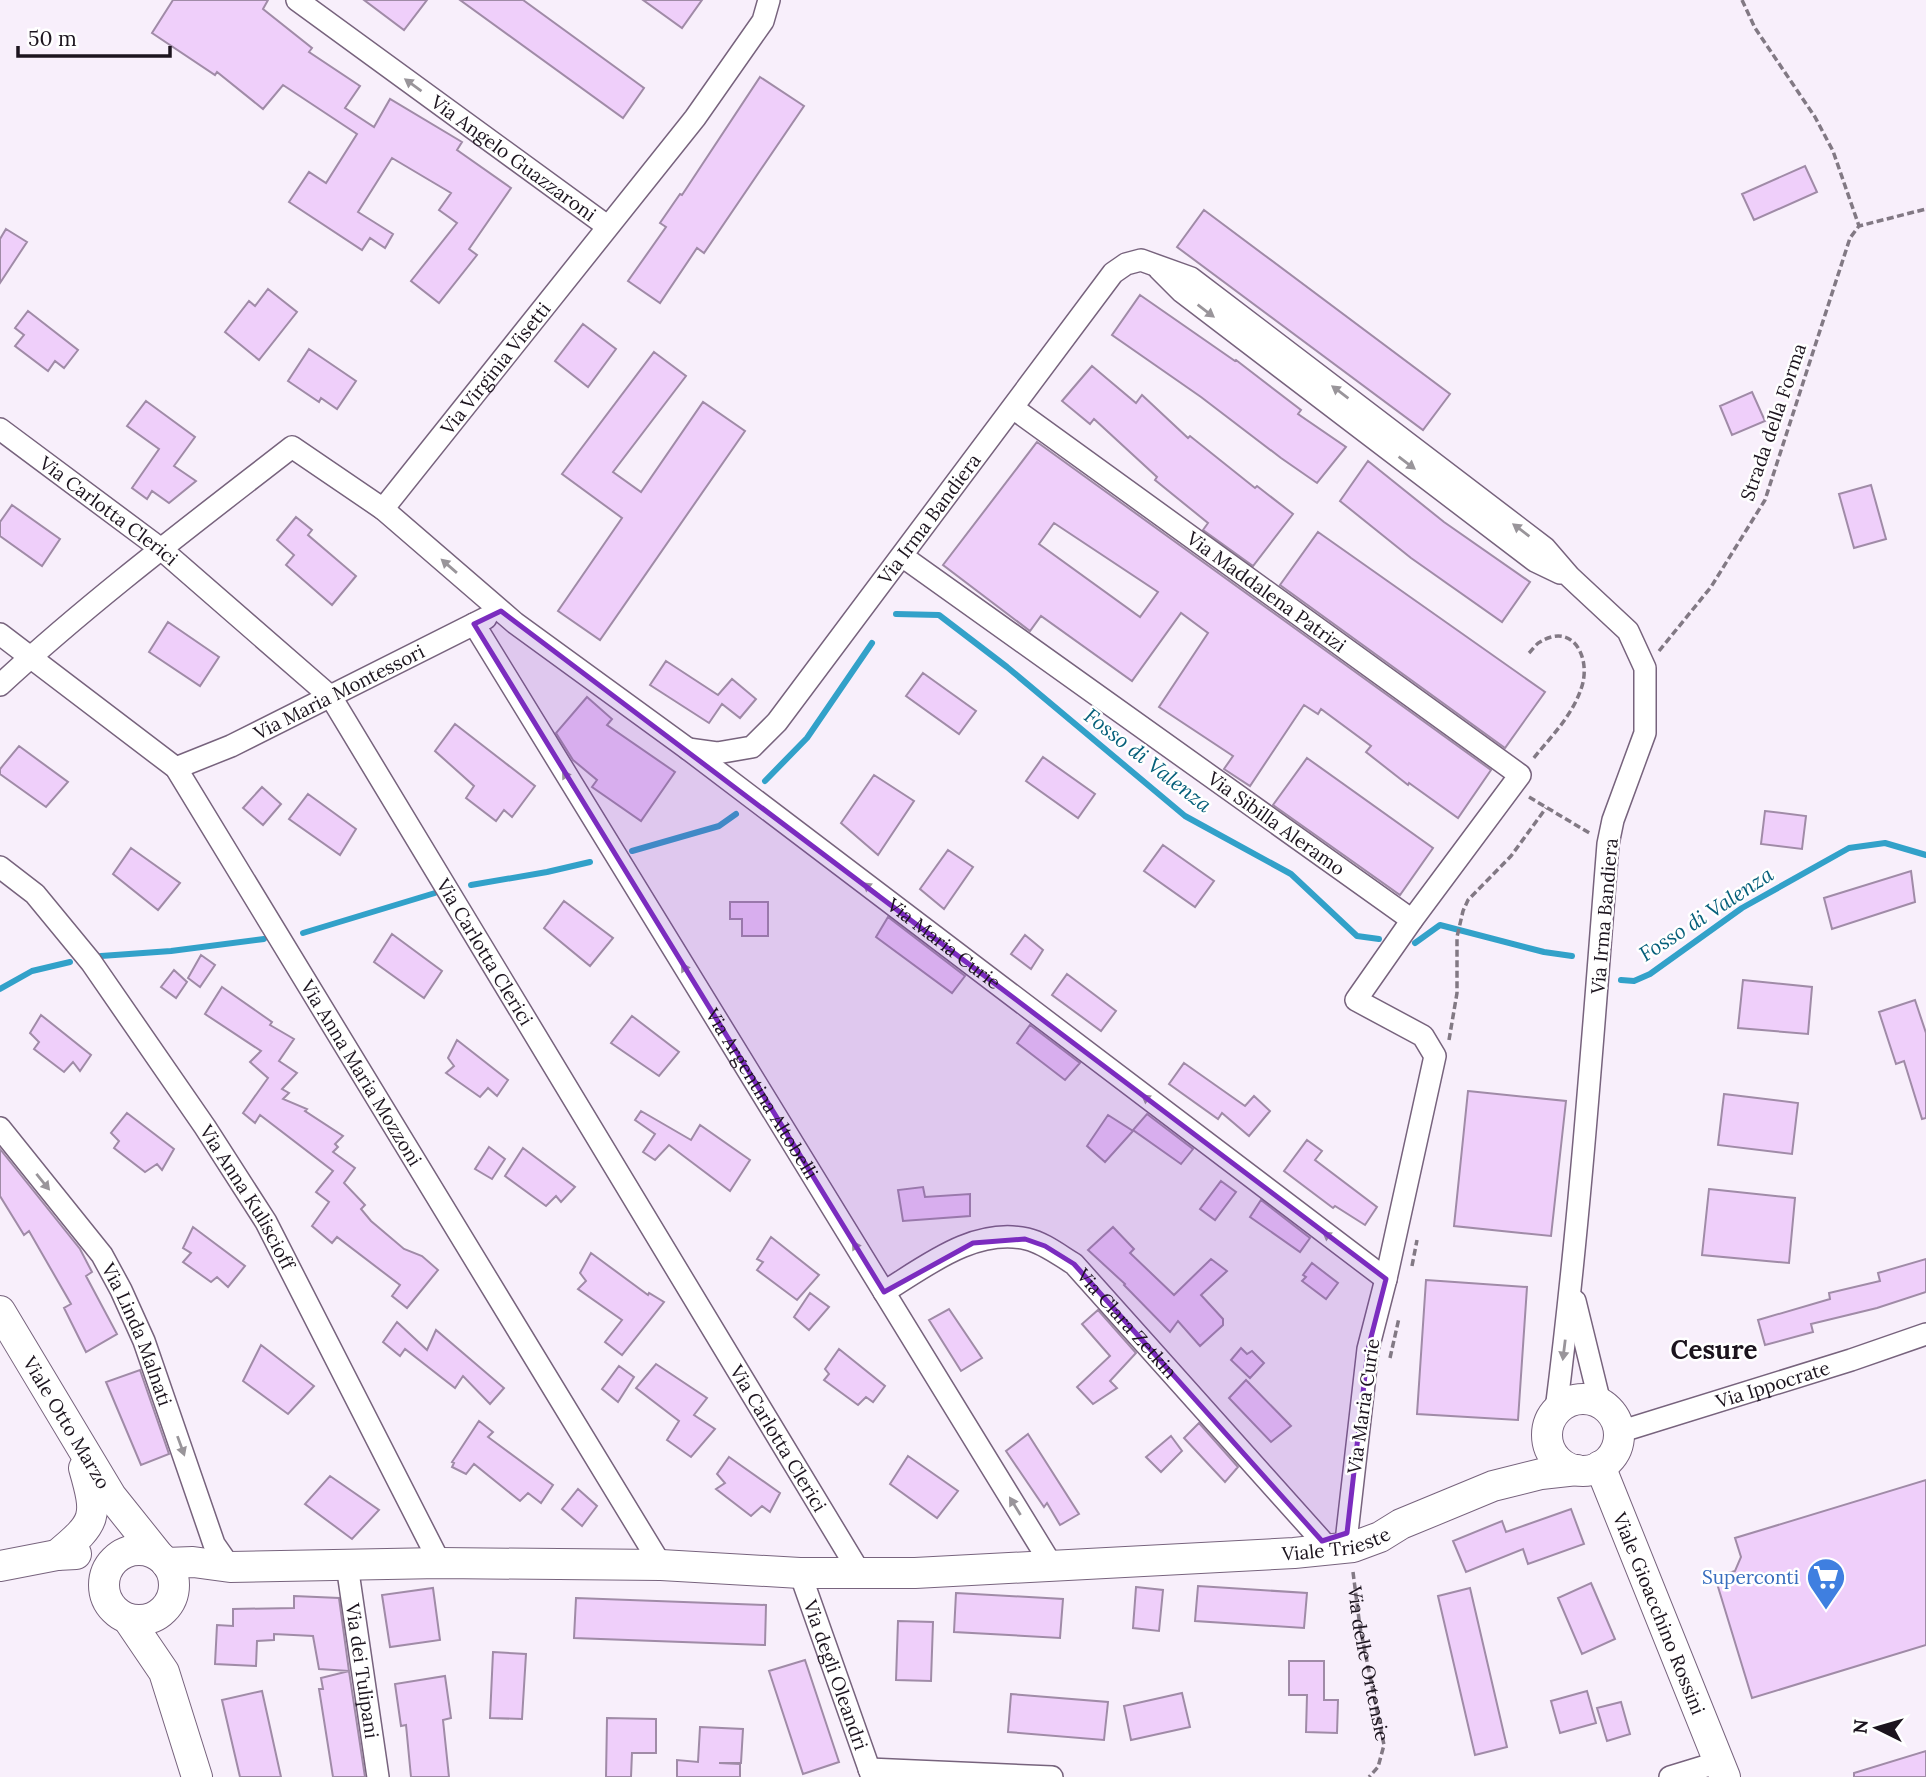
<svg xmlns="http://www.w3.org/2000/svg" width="1926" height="1777" viewBox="0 0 1926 1777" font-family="Lora,serif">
<rect width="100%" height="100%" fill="#f8effb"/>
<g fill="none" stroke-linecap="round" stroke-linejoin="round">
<path stroke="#32a1c9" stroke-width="6" d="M 896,614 L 939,615 L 1007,667 L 1185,816 L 1291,874 L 1357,936 L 1379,939
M 765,781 L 807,738 L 872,643
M 632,851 L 719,826 L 736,814
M 471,885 L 547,872 L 590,862
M 303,933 L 435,893
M 1415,943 L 1440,925 L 1544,952 L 1572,956
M 101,956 L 171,951 L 264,939
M 1621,980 L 1634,981 L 1650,974 L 1742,908 L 1849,848 L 1885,843 L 1926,855
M 0,989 L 32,971 L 70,962"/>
</g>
<path fill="#efcffa" stroke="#a08ba7" stroke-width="2" fill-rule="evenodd" d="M 173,0 L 268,0 L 263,9 L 312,48 L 309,52 L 360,86 L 345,108 L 374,127 L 390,99 L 462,142 L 457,150 L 511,188 L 469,249 L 477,255 L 439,303 L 411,281 L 457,223 L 439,210 L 451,193 L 392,158 L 358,212 L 393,234 L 385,248 L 370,238 L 362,250 L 289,202 L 309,172 L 326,183 L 357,134 L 283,85 L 263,109 L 217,72 L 215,75 L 152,33 Z
M 364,0 L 427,0 L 404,30 Z
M 460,0 L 523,0 L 644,88 L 623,118 Z
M 643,0 L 702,0 L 682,28 Z
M 760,77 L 804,106 L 704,253 L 697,248 L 660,303 L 628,281 L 666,227 L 660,223 L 680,194 L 682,195 Z
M 1805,166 L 1817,192 L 1754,220 L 1742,194 Z
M 1204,210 L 1450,394 L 1423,430 L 1177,247 Z
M 6,229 L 27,242 L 0,283 L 0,239 Z
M 268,289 L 297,312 L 259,360 L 225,332 L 249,301 L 255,306 Z
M 1140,295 L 1235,361 L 1236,360 L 1301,410 L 1298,414 L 1346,447 L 1317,483 L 1281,458 L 1201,397 L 1112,335 Z
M 28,311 L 78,350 L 64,368 L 55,361 L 48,371 L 15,346 L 24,335 L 15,328 Z
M 583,324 L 616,349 L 588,387 L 555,361 Z
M 309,349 L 356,381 L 337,409 L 321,398 L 319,402 L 288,381 Z
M 654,352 L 686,376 L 613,472 L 641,492 L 703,402 L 745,431 L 600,640 L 558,611 L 622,518 L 562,474 Z
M 1092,366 L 1136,403 L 1142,395 L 1188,438 L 1190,436 L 1255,488 L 1257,486 L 1293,514 L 1253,566 L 1203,530 L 1208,523 L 1155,480 L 1157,477 L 1094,419 L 1090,424 L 1062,401 Z
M 1752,392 L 1765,421 L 1732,435 L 1720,406 Z
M 146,401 L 195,437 L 174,466 L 196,481 L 169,503 L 152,491 L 147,499 L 132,488 L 159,449 L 127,426 Z
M 1037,442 L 1491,770 L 1458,818 L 1409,783 L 1408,785 L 1366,752 L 1371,746 L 1321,709 L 1318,714 L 1304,705 L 1250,786 L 1224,769 L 1233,756 L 1159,707 L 1208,633 L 1181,613 L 1132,681 L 1041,616 L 1030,631 L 943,565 ZM 1054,523 L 1158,592 L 1140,617 L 1039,544 Z
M 1368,461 L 1444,522 L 1530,582 L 1502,622 L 1411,558 L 1340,501 Z
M 1871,485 L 1886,539 L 1854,548 L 1839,494 Z
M 12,505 L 60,539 L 42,566 L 0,536 L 0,522 Z
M 296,517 L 312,530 L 308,535 L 356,576 L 332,605 L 286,565 L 294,555 L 277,540 Z
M 1318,532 L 1545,692 L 1505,748 L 1280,585 Z
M 168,622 L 219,657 L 200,686 L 149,652 Z
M 666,661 L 718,695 L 732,679 L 756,699 L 740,718 L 722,704 L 709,723 L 650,685 Z
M 923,673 L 976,711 L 959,734 L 906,696 Z
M 587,697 L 612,719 L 607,725 L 675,772 L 641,821 L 592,787 L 597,780 L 573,760 L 556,733 Z
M 455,724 L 535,786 L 512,817 L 504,810 L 496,821 L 466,798 L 474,786 L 435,751 Z
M 19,746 L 68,782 L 46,807 L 0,774 L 0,769 Z
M 1043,757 L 1095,794 L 1078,818 L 1026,781 Z
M 1307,758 L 1433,848 L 1400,895 L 1273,805 Z
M 874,775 L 914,801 L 878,855 L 841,823 Z
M 262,787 L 281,804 L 263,825 L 243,808 Z
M 308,794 L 356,829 L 340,855 L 289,819 Z
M 1765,811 L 1806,816 L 1802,849 L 1761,844 Z
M 1163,845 L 1214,881 L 1195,907 L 1144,871 Z
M 131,848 L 180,883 L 158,910 L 113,874 Z
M 948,850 L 973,867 L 944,909 L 920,889 Z
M 1911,871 L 1915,902 L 1832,929 L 1824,898 Z
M 564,901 L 613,938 L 590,966 L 544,928 Z
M 730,902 L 768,902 L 768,936 L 742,936 L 742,919 L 730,919 Z
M 888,917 L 965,976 L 952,993 L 876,937 Z
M 392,934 L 442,971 L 424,998 L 374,962 Z
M 1025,935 L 1043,950 L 1031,969 L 1011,954 Z
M 201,955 L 215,965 L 200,987 L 188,978 Z
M 174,970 L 187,982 L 176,998 L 161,987 Z
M 1067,974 L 1116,1011 L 1101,1031 L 1052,995 Z
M 1743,980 L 1812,987 L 1808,1034 L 1738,1028 Z
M 222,987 L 272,1022 L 270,1025 L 294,1039 L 279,1061 L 297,1073 L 282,1089 L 289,1093 L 283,1099 L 307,1109 L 305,1111 L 343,1136 L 335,1144 L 338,1147 L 333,1152 L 355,1168 L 344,1183 L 365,1205 L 361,1209 L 371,1221 L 404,1249 L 422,1256 L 438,1270 L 407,1308 L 392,1296 L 400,1285 L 337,1237 L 332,1243 L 312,1226 L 329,1202 L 316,1192 L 333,1171 L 260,1115 L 255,1123 L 243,1113 L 268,1078 L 250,1062 L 261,1051 L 205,1014 Z
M 1915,1000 L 1926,1033 L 1926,1118 L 1922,1119 L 1904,1061 L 1896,1064 L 1879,1012 Z
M 41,1015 L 91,1055 L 80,1071 L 73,1062 L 64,1072 L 34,1049 L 39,1042 L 30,1033 Z
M 632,1016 L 679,1052 L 659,1076 L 611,1043 Z
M 1030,1025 L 1080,1063 L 1065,1080 L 1017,1043 Z
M 457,1040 L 508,1080 L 497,1096 L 488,1088 L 480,1097 L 446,1073 L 454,1066 L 448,1058 Z
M 1184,1063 L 1245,1106 L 1254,1096 L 1270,1111 L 1249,1136 L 1222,1113 L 1218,1119 L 1169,1084 Z
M 1468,1091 L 1566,1101 L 1551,1236 L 1454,1226 Z
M 1724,1094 L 1798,1103 L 1792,1154 L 1718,1145 Z
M 641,1111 L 691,1140 L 700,1125 L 750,1160 L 730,1191 L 669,1145 L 655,1160 L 643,1152 L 655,1134 L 635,1120 Z
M 127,1113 L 174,1149 L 162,1170 L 157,1164 L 145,1172 L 114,1148 L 119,1141 L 111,1133 Z
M 1147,1114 L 1193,1149 L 1181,1164 L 1133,1130 Z
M 1108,1115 L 1133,1131 L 1105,1162 L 1087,1146 Z
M 1307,1140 L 1322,1151 L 1315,1160 L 1377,1207 L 1365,1225 L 1335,1206 L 1333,1208 L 1284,1171 Z
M 489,1147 L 505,1159 L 492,1179 L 475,1169 Z
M 523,1148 L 575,1187 L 561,1202 L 556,1196 L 546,1206 L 505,1176 Z
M 0,1149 L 80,1249 L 92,1272 L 86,1276 L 117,1334 L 86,1352 L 64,1308 L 71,1304 L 29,1231 L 24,1235 L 0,1196 Z
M 1221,1181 L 1236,1192 L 1215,1220 L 1200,1209 Z
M 923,1187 L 925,1197 L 970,1194 L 970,1216 L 903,1221 L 898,1190 Z
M 1709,1189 L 1795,1198 L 1789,1263 L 1702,1255 Z
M 1261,1200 L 1310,1238 L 1300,1252 L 1250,1217 Z
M 193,1227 L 245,1266 L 228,1287 L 217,1277 L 211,1282 L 183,1262 L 191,1253 L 183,1248 Z
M 1113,1227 L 1134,1249 L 1130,1253 L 1174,1295 L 1211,1259 L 1227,1271 L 1201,1295 L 1223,1319 L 1223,1325 L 1200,1346 L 1178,1321 L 1170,1332 L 1124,1285 L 1125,1284 L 1088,1250 Z
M 771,1237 L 819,1275 L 797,1300 L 757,1270 L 763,1262 L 757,1259 Z
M 591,1253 L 648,1295 L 649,1293 L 664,1302 L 622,1355 L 605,1342 L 622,1320 L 578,1289 L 586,1281 L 580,1273 Z
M 1926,1259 L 1926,1292 L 1877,1308 L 1811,1324 L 1813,1332 L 1765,1345 L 1758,1320 L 1830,1299 L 1829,1293 L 1880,1281 L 1878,1273 Z
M 1312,1263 L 1338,1283 L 1326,1299 L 1302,1281 L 1306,1277 L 1303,1275 Z
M 1426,1280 L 1527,1287 L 1518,1420 L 1417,1414 Z
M 810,1293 L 829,1307 L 809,1330 L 794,1317 Z
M 949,1309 L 982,1358 L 961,1371 L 929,1320 Z
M 1098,1310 L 1136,1353 L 1110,1381 L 1117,1388 L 1093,1404 L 1077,1387 L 1110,1356 L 1082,1324 Z
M 397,1322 L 427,1350 L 436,1330 L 504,1388 L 490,1404 L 463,1376 L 455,1388 L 405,1349 L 400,1356 L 383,1342 Z
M 261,1345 L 314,1386 L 288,1414 L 243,1381 Z
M 1241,1348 L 1247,1354 L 1252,1351 L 1264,1363 L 1250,1378 L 1231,1360 Z
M 839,1349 L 885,1386 L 873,1402 L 866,1397 L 858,1405 L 824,1380 L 829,1374 L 825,1369 Z
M 656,1364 L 707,1398 L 694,1415 L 715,1429 L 691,1457 L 667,1440 L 679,1421 L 636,1388 Z
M 619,1366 L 634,1377 L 618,1402 L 602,1389 Z
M 140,1370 L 169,1454 L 141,1465 L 106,1382 Z
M 1246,1380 L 1291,1426 L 1271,1442 L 1229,1398 Z
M 479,1421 L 493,1432 L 488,1437 L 553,1485 L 541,1503 L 528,1493 L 520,1501 L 474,1464 L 466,1474 L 452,1467 L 454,1463 L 452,1462 Z
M 1199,1423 L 1238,1467 L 1225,1482 L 1184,1438 Z
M 1028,1434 L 1079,1514 L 1060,1525 L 1047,1503 L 1044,1507 L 1006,1451 Z
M 1171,1436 L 1182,1451 L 1161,1472 L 1146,1457 Z
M 908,1456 L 958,1491 L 937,1518 L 890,1484 Z
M 729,1457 L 780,1493 L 770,1512 L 762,1506 L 751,1516 L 716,1489 L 725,1483 L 717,1474 Z
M 330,1476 L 379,1510 L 352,1539 L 305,1504 Z
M 1926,1480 L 1926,1645 L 1752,1698 L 1715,1577 L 1735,1571 L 1741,1557 L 1735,1538 Z
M 578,1489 L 597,1506 L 582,1526 L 562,1509 Z
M 1571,1509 L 1584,1544 L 1528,1564 L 1523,1549 L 1466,1572 L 1453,1541 L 1502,1521 L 1506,1532 Z
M 1591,1583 L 1615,1639 L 1582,1654 L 1558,1598 Z
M 1198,1586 L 1307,1593 L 1304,1628 L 1195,1621 Z
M 1136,1587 L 1163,1590 L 1159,1631 L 1133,1628 Z
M 433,1588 L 440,1640 L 390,1647 L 382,1595 Z
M 1470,1588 L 1507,1747 L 1475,1755 L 1438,1596 Z
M 956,1593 L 1063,1599 L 1060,1638 L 954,1632 Z
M 294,1596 L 339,1598 L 349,1671 L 319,1669 L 313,1636 L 274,1634 L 274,1640 L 257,1641 L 256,1666 L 215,1664 L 217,1625 L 233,1626 L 233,1609 L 294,1608 Z
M 576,1598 L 766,1605 L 765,1645 L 574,1638 Z
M 898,1621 L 933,1622 L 931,1681 L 896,1680 Z
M 493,1652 L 526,1654 L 522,1719 L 490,1718 Z
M 805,1660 L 839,1762 L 803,1774 L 769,1671 Z
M 1289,1661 L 1324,1661 L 1324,1700 L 1338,1700 L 1337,1733 L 1306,1732 L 1307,1695 L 1289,1695 Z
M 349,1671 L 365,1777 L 333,1777 L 319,1689 L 323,1689 L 321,1678 Z
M 445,1676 L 451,1718 L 443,1720 L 449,1777 L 411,1777 L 406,1725 L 401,1726 L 395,1684 Z
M 262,1691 L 281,1777 L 240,1777 L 222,1700 Z
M 1587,1691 L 1596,1723 L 1560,1733 L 1551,1701 Z
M 1182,1693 L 1190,1727 L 1131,1740 L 1124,1706 Z
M 1011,1694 L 1108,1702 L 1104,1740 L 1008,1732 Z
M 1621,1702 L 1630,1734 L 1607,1741 L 1597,1708 Z
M 607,1718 L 656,1719 L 656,1753 L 632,1753 L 631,1777 L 606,1777 Z
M 700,1727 L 743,1729 L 741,1763 L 719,1763 L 740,1764 L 740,1777 L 677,1777 L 677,1760 L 698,1762 Z
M 1926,1751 L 1926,1777 L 1854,1777 L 1854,1773 Z"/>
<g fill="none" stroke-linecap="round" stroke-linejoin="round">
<g stroke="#77637d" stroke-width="24">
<g id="street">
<path id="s2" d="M 297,0 L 607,226"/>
<path d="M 1159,269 L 1182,292 L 1535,561 L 1560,573"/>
<path id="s3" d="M 1013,408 L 1520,775 L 1412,920 L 1356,1000 L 1423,1036 L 1435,1056 L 1386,1279 L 1368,1349 L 1347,1533"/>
<path id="s4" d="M 0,429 L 161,549 L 331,697 L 860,1573"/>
<path id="s5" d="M 383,509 L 515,623 L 688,749 L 1386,1279"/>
<path id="s6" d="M 902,556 L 1412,920"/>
<path id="s7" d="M 474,624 L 1051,1564"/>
<path id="s8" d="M 0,634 L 176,768 L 661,1565"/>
<path id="s9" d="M 0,685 C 92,600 193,524 292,447 L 383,509 L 695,118 L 763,21 L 769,0"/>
<path id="s10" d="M 688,749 L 717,753 L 752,747 L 777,722 L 1113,273 L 1126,264 L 1141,260 L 1191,278 L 1545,548 L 1570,577 L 1628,631 L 1645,668 L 1645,733 L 1613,820 L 1608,844 C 1593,1033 1580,1222 1556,1410"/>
<path id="s11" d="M 176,768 L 231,746 L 486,618"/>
<path id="s12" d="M 0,867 L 35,894 L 91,962 L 205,1127 L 266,1222 L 440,1563"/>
<path id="s13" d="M 0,1128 L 102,1255 L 121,1290 L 144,1341 L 214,1544 L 230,1567"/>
<path id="s14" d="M 884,1292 C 925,1267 974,1227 1027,1239 C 1044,1243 1059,1255 1074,1264 L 1322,1541"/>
<path d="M 1575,1301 L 1600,1403"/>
<path id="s15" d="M 1619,1432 L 1851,1360 L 1926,1334"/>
<path id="s16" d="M 347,1565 L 378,1777"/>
<path id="s17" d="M 800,1573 L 872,1777"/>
<path d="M 869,1769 L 1052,1777"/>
<path d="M 1670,1777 L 1719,1762"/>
</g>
</g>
<g stroke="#77637d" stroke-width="32">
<g id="secondary">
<path id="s18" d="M 0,1311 L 111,1496 L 159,1556"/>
<circle cx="1583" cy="1435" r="36"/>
<path id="s19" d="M 1600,1466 L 1725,1777"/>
<circle cx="139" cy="1585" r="35"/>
<path d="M 57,1555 C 97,1522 98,1517 84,1468"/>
<path id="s20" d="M 166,1563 L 193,1562 L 230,1567 L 440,1563 L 661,1565 L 800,1573 L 915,1573 L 1294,1553 L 1353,1547 L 1380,1537 L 1401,1524 L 1493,1486 L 1541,1474 L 1577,1470"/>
<path d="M 0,1566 L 57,1555 L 76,1554"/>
<path d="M 128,1619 L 164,1672 L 197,1777"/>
</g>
</g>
<g stroke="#827984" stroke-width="3.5" stroke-dasharray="7 3.5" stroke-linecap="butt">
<path d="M 1742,0 L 1755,28 L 1815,117 L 1833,151 L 1859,226"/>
<path d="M 1659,651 L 1711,587 L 1765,500 L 1850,238 L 1859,226 L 1926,209"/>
<path d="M 1529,653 C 1532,650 1536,644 1540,642 C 1574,621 1592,660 1581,689 C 1572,716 1550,738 1532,760"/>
<path d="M 1529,797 L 1591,834"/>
<path d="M 1449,1040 L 1457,993 L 1457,937 L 1463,911 L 1468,900 L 1511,856 L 1546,808"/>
<path d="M 1412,1266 L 1417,1240"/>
<path d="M 1390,1358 L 1399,1318"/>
<path id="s1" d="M 1353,1572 L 1360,1627 L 1384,1745 L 1378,1767 L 1369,1777"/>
</g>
<use href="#street" stroke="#fff" stroke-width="21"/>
<use href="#secondary" stroke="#fff" stroke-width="30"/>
</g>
<defs><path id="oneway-solid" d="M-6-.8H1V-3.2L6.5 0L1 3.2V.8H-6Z" transform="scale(1.75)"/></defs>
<g fill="#99959a">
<use href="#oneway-solid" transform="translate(413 85) rotate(-144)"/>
<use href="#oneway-solid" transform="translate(1206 311) rotate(37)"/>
<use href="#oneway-solid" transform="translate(1340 392) rotate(-143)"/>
<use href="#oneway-solid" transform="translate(1407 463) rotate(37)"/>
<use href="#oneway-solid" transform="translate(1521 530) rotate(-143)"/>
<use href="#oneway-solid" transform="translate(449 566) rotate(-139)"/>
<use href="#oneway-solid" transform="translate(568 779) rotate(-122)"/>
<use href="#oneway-solid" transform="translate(871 889) rotate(-143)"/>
<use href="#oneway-solid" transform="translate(687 972) rotate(-122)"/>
<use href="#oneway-solid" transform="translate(1150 1101) rotate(-143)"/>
<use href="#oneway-solid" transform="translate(43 1182) rotate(51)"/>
<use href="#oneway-solid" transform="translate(1331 1238) rotate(-143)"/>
<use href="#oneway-solid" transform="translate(858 1250) rotate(-122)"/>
<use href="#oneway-solid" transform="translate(1564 1350) rotate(97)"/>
<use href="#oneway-solid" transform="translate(181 1446) rotate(70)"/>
<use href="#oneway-solid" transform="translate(1015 1506) rotate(-122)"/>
</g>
<path fill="#7b2cbf" fill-opacity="0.2" stroke="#7b2cbf" stroke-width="5" stroke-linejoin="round" d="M 501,611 L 1386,1279 L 1368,1349 L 1347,1533 L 1322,1541 L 1074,1264 L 1045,1246 L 1025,1239 L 973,1243 L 884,1292 L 474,624 Z"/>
<defs>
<g id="supermarket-pin" transform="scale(2.0125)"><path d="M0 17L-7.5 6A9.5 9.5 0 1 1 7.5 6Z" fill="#3f7fe0" stroke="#fff"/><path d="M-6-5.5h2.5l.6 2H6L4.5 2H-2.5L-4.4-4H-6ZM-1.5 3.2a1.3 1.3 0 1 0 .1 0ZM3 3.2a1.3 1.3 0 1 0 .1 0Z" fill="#fff"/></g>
</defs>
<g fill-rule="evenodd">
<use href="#supermarket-pin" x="1826" y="1577"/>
</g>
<g text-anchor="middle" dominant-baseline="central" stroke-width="5" stroke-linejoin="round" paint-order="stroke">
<g font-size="19" fill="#1c141e" stroke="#fff">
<text stroke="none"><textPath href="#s2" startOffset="268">Via Angelo Guazzaroni</textPath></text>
<text stroke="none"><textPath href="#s9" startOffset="667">Via Virginia Visetti</textPath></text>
<text transform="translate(1773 422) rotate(-71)">Strada della Forma</text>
<text stroke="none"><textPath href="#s4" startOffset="136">Via Carlotta Clerici</textPath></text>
<text stroke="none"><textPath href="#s10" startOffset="354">Via Irma Bandiera</textPath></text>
<text stroke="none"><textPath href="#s3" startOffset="313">Via Maddalena Patrizi</textPath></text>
<text stroke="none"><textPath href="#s11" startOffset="180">Via Maria Montessori</textPath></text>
<text stroke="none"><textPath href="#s6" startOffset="460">Via Sibilla Aleramo</textPath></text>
<text transform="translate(1604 916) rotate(-85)">Via Irma Bandiera</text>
<text stroke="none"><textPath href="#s5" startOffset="710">Via Maria Curie</textPath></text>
<text stroke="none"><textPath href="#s4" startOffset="724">Via Carlotta Clerici</textPath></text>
<text stroke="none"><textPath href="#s8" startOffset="578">Via Anna Maria Mozzoni</textPath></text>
<text stroke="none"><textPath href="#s7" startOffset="551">Via Argentina Altobelli</textPath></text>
<text stroke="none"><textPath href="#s12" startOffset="415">Via Anna Kuliscioff</textPath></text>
<text stroke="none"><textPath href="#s14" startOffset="290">Via Clara Zetkin</textPath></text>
<text stroke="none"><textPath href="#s13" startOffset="250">Via Linda Malnati</textPath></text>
<text stroke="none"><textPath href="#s15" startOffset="161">Via Ippocrate</textPath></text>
<text transform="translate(1363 1406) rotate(-82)">Via Maria Curie</text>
<text stroke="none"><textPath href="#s18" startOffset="130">Viale Otto Marzo</textPath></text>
<text stroke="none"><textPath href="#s4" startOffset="1292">Via Carlotta Clerici</textPath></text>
<text stroke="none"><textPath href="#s20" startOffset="1172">Viale Trieste</textPath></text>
<text stroke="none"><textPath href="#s19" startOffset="159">Viale Gioacchino Rossini</textPath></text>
<text stroke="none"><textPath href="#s1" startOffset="93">Via delle Ortensie</textPath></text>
<text stroke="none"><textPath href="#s16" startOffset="107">Via dei Tulipani</textPath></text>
<text stroke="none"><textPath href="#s17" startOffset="108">Via degli Oleandri</textPath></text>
</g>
<g font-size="19" fill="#366cbe" stroke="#fff" text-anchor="end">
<text x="1799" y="1577">Superconti</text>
</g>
<g font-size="21" font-style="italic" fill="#055f7a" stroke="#fff">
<text transform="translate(1148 760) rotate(38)">Fosso di Valenza</text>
<text transform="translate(1706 914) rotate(-33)">Fosso di Valenza</text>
</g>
<g font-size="26" font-weight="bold" fill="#1c141e" stroke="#fff">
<text x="1714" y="1349">Cesure</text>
</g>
</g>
<g transform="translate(1877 1728) rotate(275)" stroke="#ffffff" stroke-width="5" paint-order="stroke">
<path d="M0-5L12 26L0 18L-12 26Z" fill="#1c141e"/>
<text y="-10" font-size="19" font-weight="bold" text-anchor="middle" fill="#1c141e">N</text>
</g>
<path d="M18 46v10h152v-10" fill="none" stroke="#1c141e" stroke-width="3.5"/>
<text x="28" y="46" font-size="21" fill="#1c141e" stroke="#ffffff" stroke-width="5" paint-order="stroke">50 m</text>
</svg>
